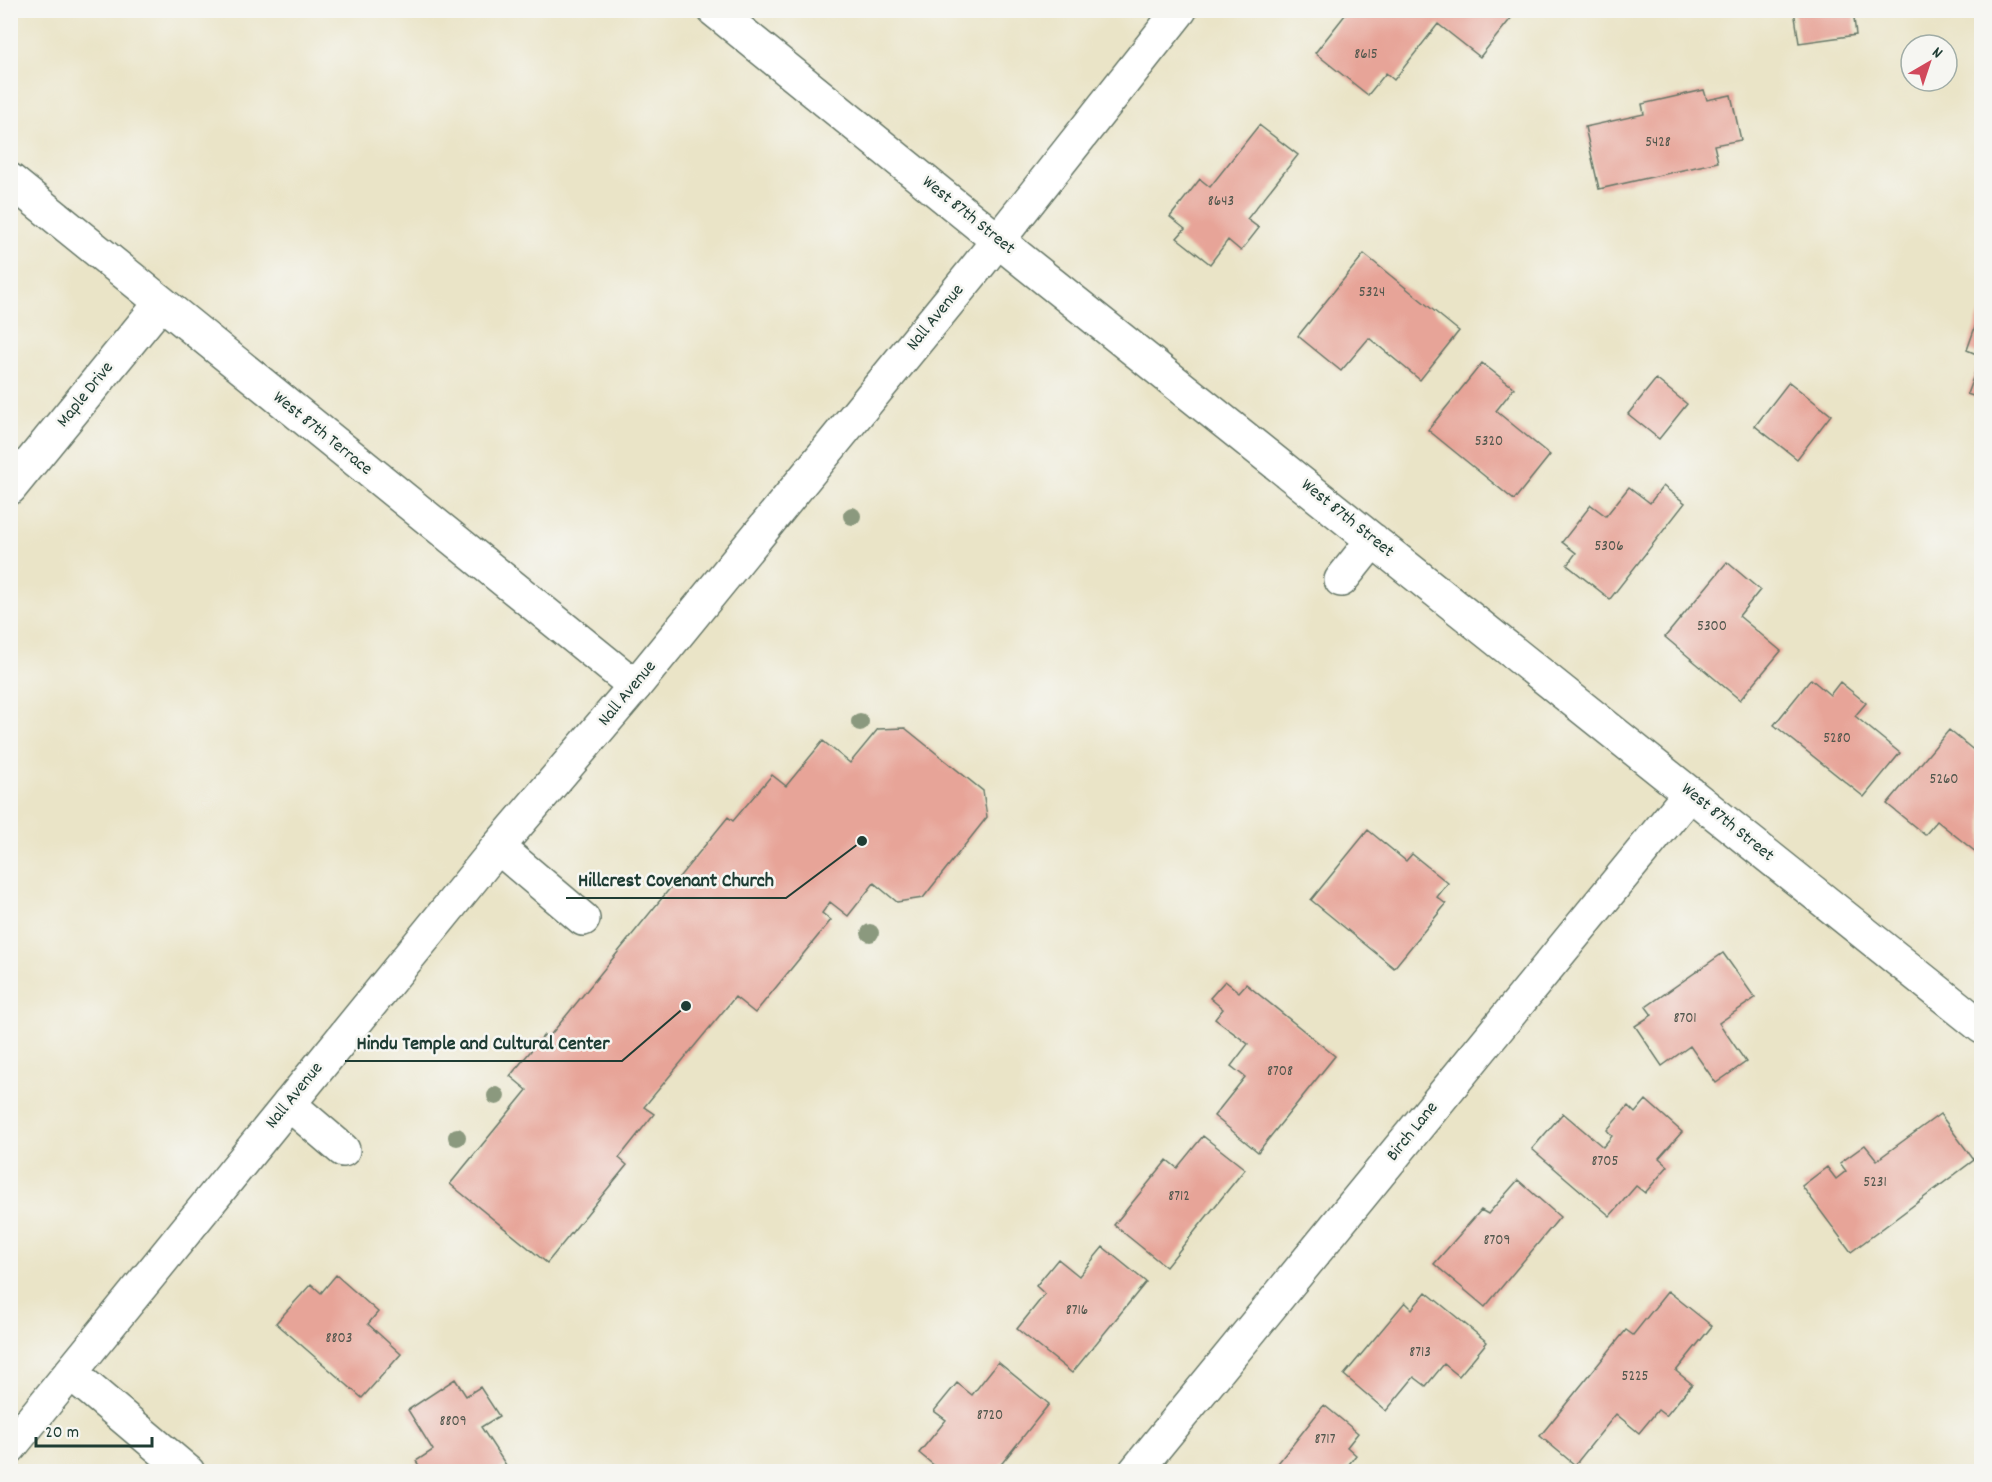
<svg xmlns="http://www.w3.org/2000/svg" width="1992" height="1482" viewBox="0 0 1992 1482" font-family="Dekko,sans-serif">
<rect width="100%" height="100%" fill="#f6f6f2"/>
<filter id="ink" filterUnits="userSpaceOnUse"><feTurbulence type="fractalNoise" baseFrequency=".0167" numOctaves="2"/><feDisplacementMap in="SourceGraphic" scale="12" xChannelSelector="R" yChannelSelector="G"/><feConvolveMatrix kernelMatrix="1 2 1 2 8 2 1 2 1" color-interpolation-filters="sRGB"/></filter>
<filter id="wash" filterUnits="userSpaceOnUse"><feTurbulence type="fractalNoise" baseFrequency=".008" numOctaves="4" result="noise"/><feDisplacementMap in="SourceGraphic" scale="24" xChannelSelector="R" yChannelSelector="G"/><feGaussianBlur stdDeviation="1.35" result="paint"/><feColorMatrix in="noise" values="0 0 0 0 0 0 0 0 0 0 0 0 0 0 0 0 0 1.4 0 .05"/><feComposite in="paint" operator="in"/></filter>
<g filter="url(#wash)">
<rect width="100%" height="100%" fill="#eae4c7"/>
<g id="blocks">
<path fill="#e7a498" d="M 1349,10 L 1504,10 L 1512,17 L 1480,57 L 1438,24 L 1394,80 L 1386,73 L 1368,95 L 1315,53 Z
M 1794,10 L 1853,10 L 1856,35 L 1799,43 Z
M 1704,90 L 1707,100 L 1731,95 L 1741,140 L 1714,145 L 1718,162 L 1599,189 L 1585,127 L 1644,114 L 1642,104 Z
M 1259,125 L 1298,155 L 1247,219 L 1259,228 L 1241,251 L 1228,240 L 1210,264 L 1177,238 L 1185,229 L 1170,217 L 1200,179 L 1210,187 Z
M 1364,254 L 1459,331 L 1420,380 L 1369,338 L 1341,371 L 1298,336 Z
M 1981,310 L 1982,310 L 1982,399 L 1967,394 L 1981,356 L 1967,350 Z
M 1482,363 L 1514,388 L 1496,411 L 1550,455 L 1514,500 L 1428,430 Z
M 1656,379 L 1687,404 L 1659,439 L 1628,414 Z
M 1789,382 L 1831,415 L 1797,459 L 1755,426 Z
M 1663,486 L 1685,503 L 1610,599 L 1567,565 L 1576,553 L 1562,542 L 1591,505 L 1606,516 L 1629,487 L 1650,503 Z
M 1727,562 L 1760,590 L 1739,616 L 1781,651 L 1740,700 L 1665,637 Z
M 1811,679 L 1830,695 L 1840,682 L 1866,703 L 1855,716 L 1900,753 L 1864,797 L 1774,725 Z
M 905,728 L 983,791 L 987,817 L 923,898 L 897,902 L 874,883 L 848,916 L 830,902 L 822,913 L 831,920 L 755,1013 L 735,997 L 644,1107 L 654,1114 L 619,1158 L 627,1165 L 547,1263 L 450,1184 L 527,1090 L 510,1076 L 544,1035 L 548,1038 L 728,817 L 733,821 L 772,775 L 786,786 L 823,741 L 850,763 L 878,729 Z
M 1949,730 L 1982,757 L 1982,857 L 1937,821 L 1925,835 L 1887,804 Z
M 1368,830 L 1406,861 L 1412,854 L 1448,883 L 1437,897 L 1446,904 L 1394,968 L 1311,900 Z
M 1723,953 L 1755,998 L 1719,1023 L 1746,1062 L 1716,1083 L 1690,1046 L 1662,1066 L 1635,1026 L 1652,1015 L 1646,1007 Z
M 1225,981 L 1239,992 L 1246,984 L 1335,1056 L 1258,1152 L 1214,1116 L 1245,1077 L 1231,1066 L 1248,1044 L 1215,1019 L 1223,1009 L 1210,998 Z
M 1646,1100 L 1682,1132 L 1659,1158 L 1668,1166 L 1645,1193 L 1636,1186 L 1610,1216 L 1532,1149 L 1563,1113 L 1603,1147 L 1612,1136 L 1607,1130 L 1628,1106 L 1635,1113 Z
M 1940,1114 L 1974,1160 L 1851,1252 L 1802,1186 L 1827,1167 L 1836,1179 L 1846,1171 L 1840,1163 L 1865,1145 L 1877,1160 Z
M 1203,1136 L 1245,1169 L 1166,1267 L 1114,1225 L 1167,1160 L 1177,1168 Z
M 1518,1180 L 1560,1217 L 1485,1307 L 1434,1264 L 1481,1210 L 1488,1214 Z
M 1103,1247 L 1146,1282 L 1072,1373 L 1017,1329 L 1045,1294 L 1036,1286 L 1058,1259 L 1079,1276 Z
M 336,1275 L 378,1312 L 368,1324 L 401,1354 L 362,1398 L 276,1323 L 311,1284 L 321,1293 Z
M 1668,1291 L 1712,1326 L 1676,1371 L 1692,1384 L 1666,1416 L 1658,1410 L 1639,1433 L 1616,1414 L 1575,1465 L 1540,1436 L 1626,1330 L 1633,1335 Z
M 1426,1292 L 1487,1342 L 1459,1376 L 1444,1364 L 1426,1386 L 1414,1377 L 1386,1411 L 1344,1375 L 1405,1302 L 1412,1309 Z
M 998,1362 L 1049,1404 L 995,1472 L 942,1472 L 919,1453 L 946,1420 L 934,1411 L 957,1383 L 972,1395 Z
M 455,1379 L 466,1396 L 480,1387 L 499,1416 L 481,1427 L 506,1465 L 495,1472 L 423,1472 L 416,1461 L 433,1450 L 408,1410 Z
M 1324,1405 L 1358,1433 L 1347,1447 L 1356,1455 L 1343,1472 L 1271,1472 Z"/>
</g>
</g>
<g filter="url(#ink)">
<use href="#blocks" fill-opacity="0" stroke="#667767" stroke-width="1.5"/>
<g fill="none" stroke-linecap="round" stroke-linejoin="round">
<g stroke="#667767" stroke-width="36">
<path id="minor" d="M 714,10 L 1027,264 L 1982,1027
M 10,180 L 635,686
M 10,488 L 161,303
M 1341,580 L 1373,540
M 498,847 L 583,919
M 289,1104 L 343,1150
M 71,1373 L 188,1472
M 1135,1472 L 1690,793"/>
</g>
<g stroke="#667767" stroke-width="36">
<path id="major" d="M 10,1447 L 498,847 L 635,686 L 977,267 L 1180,10"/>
</g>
<use href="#minor" stroke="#fff" stroke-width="33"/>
<use href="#major" stroke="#fff" stroke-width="33"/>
</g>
<g fill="#8b997e">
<circle cx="852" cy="516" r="9"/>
<circle cx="860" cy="722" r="9"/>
<circle cx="870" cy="933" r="9"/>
<circle cx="496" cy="1096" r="9"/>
<circle cx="457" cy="1137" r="9"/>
</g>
</g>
<g text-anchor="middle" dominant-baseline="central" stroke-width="5" stroke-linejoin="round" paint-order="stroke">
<g font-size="15" fill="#51574d">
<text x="1366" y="55">8615</text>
<text x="1658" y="143">5428</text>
<text x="1221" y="202">8643</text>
<text x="1372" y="293">5324</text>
<text x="1489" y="442">5320</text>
<text x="1609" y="547">5306</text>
<text x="1712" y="627">5300</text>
<text x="1837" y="739">5280</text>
<text x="1944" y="780">5260</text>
<text x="1685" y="1019">8701</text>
<text x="1280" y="1072">8708</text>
<text x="1605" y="1162">8705</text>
<text x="1875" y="1183">5231</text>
<text x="1179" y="1197">8712</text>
<text x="1497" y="1241">8709</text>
<text x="1077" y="1311">8716</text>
<text x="339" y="1339">8803</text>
<text x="1420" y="1353">8713</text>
<text x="1635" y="1377">5225</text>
<text x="990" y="1416">8720</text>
<text x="453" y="1422">8809</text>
<text x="1325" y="1440">8717</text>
</g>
<g font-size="18" fill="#1f3d34" stroke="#f6f6f2">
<text transform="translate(968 216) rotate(39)">West 87th Street</text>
<text transform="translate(936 318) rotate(-51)">Nall Avenue</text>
<text transform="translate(86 395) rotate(-51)">Maple Drive</text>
<text transform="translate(322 434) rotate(39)">West 87th Terrace</text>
<text transform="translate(1347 519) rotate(39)">West 87th Street</text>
<text transform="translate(628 694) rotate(-50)">Nall Avenue</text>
<text transform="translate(1727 823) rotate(39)">West 87th Street</text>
<text transform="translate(295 1096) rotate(-51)">Nall Avenue</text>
<text transform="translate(1413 1132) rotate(-51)">Birch Lane</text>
</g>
</g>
<path fill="none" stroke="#1f3d34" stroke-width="2" d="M862 841L786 898H566M686 1006L622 1061H345"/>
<g fill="#1f3d34" stroke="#f6f6f2" stroke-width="2">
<circle cx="862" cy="841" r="6"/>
<circle cx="686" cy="1006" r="6"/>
</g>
<g font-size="20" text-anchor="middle" font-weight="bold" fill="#1f3d34" stroke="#f6f6f2" stroke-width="5" stroke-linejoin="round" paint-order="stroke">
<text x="676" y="886">Hillcrest Covenant Church</text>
<text x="483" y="1049">Hindu Temple and Cultural Center</text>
</g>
<rect width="1992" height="1482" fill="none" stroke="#f6f6f2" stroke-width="36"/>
<g transform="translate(1929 63) rotate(39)"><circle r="28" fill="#f6f6f2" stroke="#a0aca6" stroke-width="1.5"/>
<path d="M0-4.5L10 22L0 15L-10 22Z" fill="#d1495b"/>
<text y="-9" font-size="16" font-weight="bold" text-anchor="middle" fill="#1f3d34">N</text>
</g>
<path d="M36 1437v9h116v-9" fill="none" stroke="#1f3d34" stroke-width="3"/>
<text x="45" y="1437" font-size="18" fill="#1f3d34" stroke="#f6f6f2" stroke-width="4.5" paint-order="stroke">20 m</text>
</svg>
